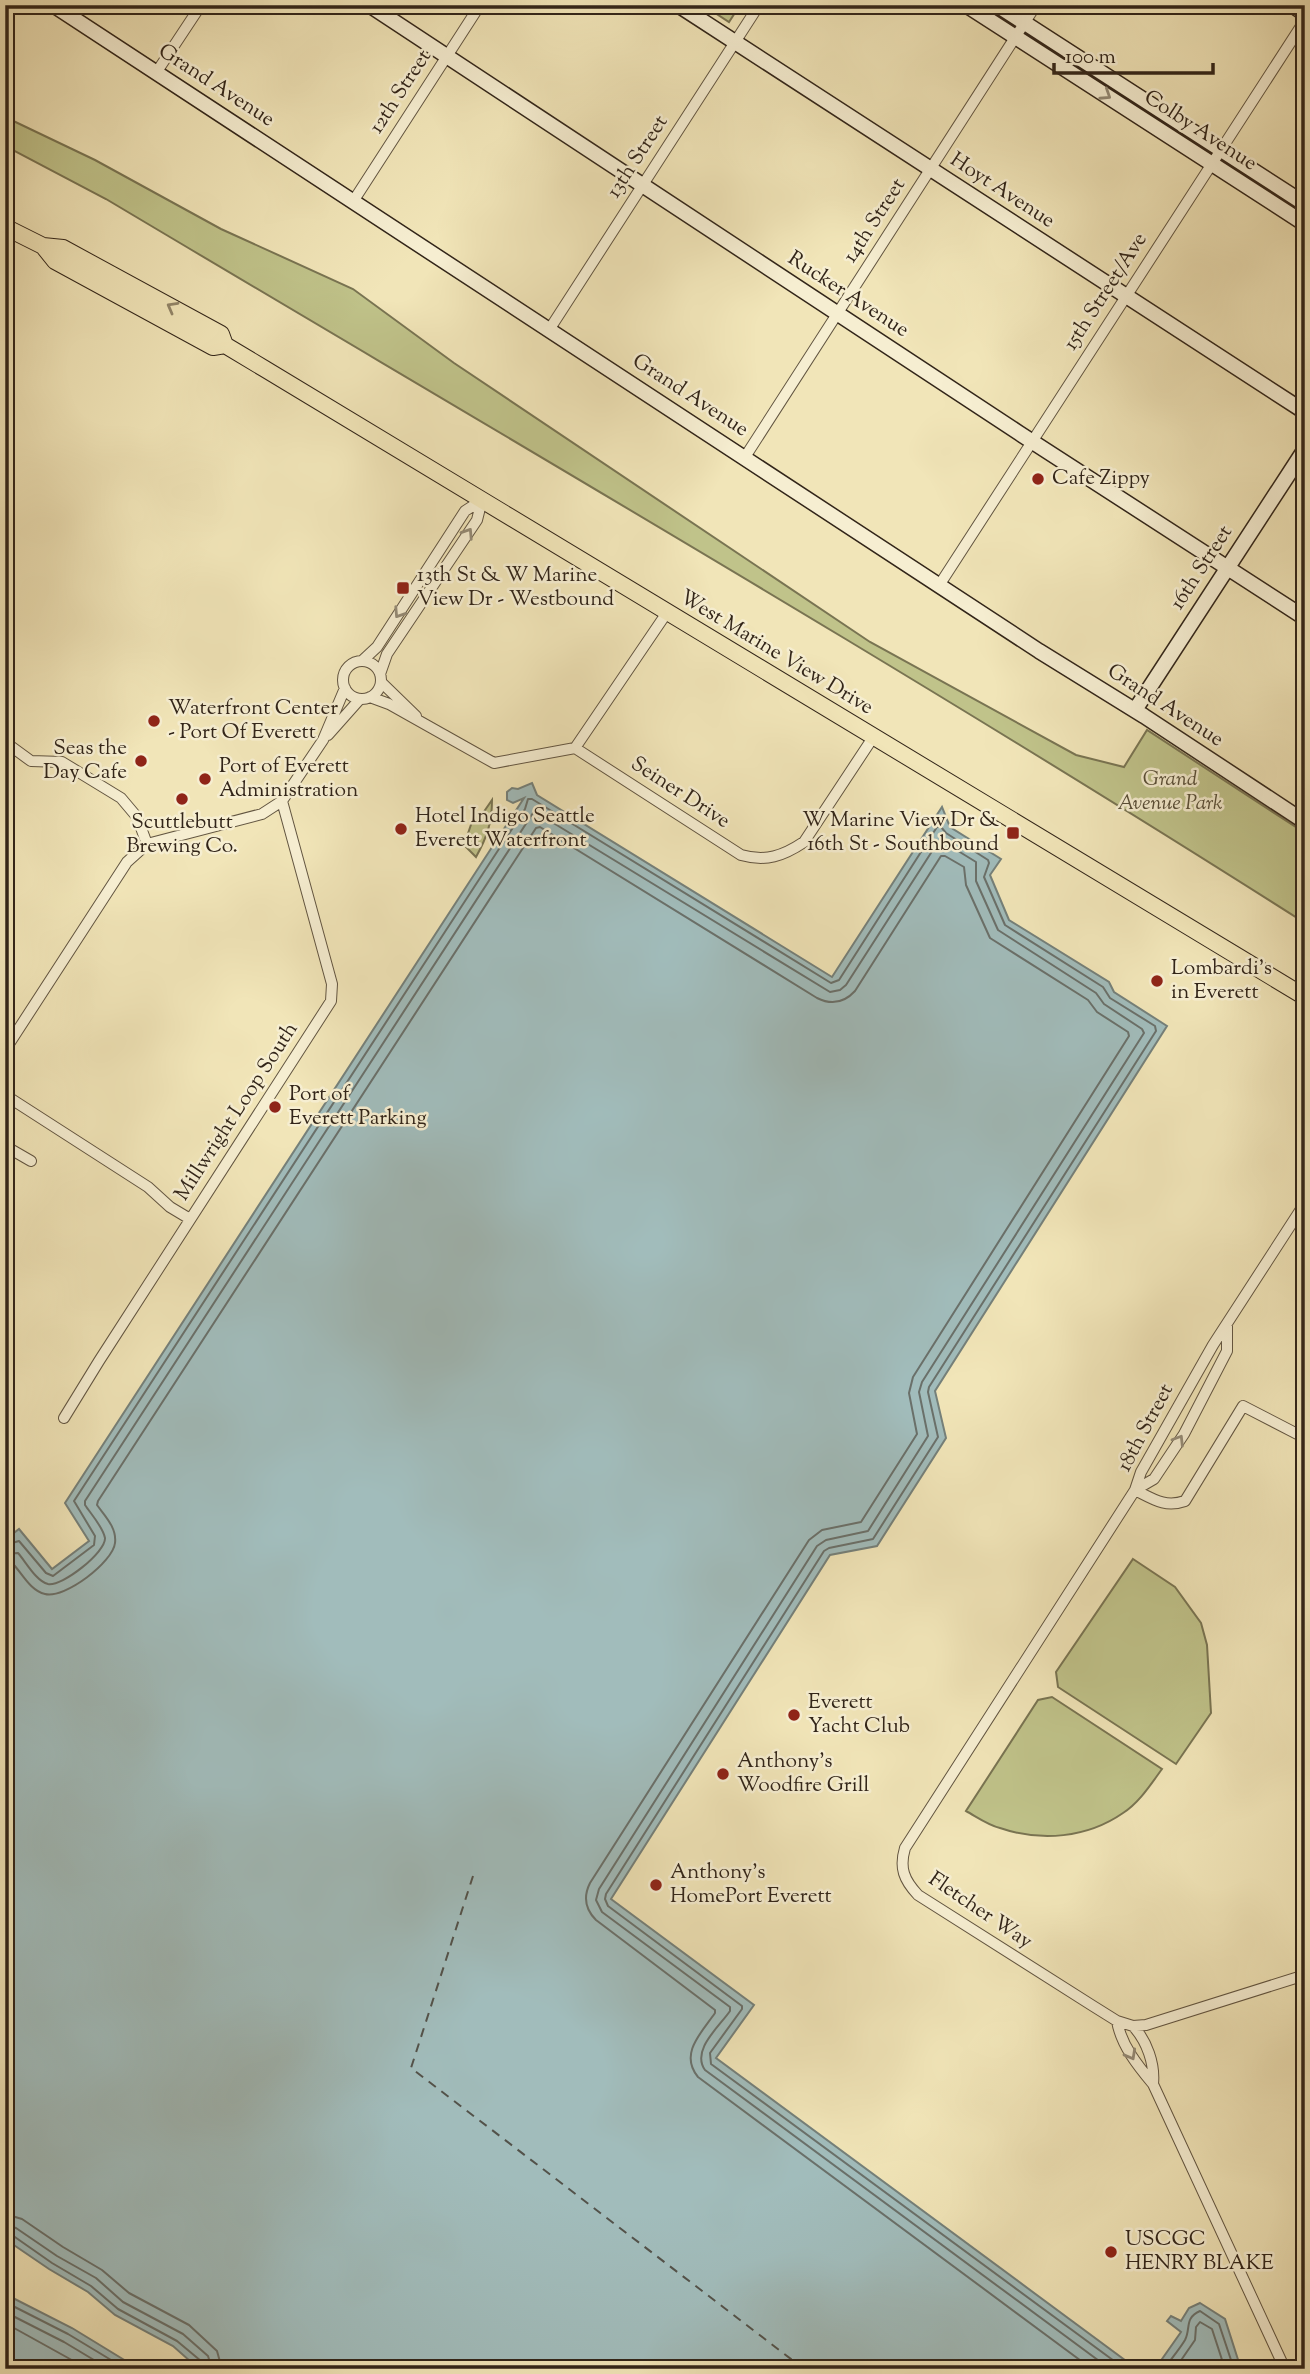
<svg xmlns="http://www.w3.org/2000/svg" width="1310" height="2374" viewBox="0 0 1310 2374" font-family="'Sorts Mill Goudy',serif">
<rect width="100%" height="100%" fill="#f1e5b8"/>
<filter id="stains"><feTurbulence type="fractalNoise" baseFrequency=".00286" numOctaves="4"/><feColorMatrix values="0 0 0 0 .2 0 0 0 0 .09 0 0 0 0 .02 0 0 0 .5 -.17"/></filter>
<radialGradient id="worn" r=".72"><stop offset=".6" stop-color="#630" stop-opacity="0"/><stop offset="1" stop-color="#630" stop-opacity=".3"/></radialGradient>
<path fill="#c0c38a" stroke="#797452" stroke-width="2" d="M 703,5 L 740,5 L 729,22 Z
M 5,117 L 95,160 L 221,229 L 353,289 L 454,363 L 870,642 L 1076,755 L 1124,767 L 1147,730 L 1305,833 L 1305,923 C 911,672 507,438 106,199 L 5,146 Z
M 492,800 C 492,823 487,837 476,857 L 464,845 L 474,816 L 483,813 Z
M 1133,1559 L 1175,1587 L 1201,1623 L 1207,1645 L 1211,1713 L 1176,1764 L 1058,1687 L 1056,1672 Z
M 1052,1697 L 1162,1769 C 1151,1784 1139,1803 1123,1813 C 1087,1838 1041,1842 1000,1828 C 988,1825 977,1817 966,1811 L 1038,1700 Z"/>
<path fill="#a1bcbb" stroke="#75807a" stroke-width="2" d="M 532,783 L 537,795 L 832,977 L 942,807 L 950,827 L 1001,859 L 990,875 L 1009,920 L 1109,982 L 1114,992 L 1167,1026 L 935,1391 L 946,1438 L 877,1546 L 830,1555 L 611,1899 L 754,2005 L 716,2058 L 1137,2369 L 199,2369 L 173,2346 L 115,2315 L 88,2292 L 49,2269 L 5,2239 L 5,1540 L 19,1529 L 52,1569 L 89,1541 L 65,1503 L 524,798 L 513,803 L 507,800 L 507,792 L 512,788 L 518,789 Z
M 5,2294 L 72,2328 L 139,2369 L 5,2369 Z
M 1200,2303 L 1225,2319 L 1241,2369 L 1155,2369 L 1181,2332 L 1167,2321 L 1171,2316 L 1181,2321 L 1189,2308 Z"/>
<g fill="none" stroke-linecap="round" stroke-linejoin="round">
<path stroke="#6a706a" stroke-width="2" d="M 5,1545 L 19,1541 L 46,1573 L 53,1576 L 94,1545 L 95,1536 L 74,1501 L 525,809 L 528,799 L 532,799 L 831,983 L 839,980 L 937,827 L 941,827 L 946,833 L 988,860 L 989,863 L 984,877 L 1005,925 L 1103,987 L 1110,998 L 1155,1026 L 1156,1031 L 929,1387 L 928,1392 L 938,1437 L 873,1539 L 829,1548 L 824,1551 L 606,1894 L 605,1899 L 608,1906 L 742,2006 L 742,2009 L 710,2053 L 711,2064 L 1125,2369
M 5,1554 L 18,1553 C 26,1562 36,1581 48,1584 C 62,1587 106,1552 105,1538 C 103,1527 91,1514 85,1505 L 85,1501 L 533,813 L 537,813 L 830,992 L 840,990 L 846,985 L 938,842 L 942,841 L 976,862 L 976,881 L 998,930 L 1096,993 L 1104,1004 L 1142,1029 L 1144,1033 L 922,1382 L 919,1392 L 928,1436 L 868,1531 L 826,1540 L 817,1546 L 599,1889 L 596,1900 L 602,1912 L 730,2007 L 730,2011 C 719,2027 691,2050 705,2070 L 1110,2369
M 5,1564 L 14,1565 C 23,1575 31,1591 45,1594 C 65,1599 113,1562 115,1543 C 117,1528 105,1516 97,1505 L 98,1501 L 536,828 L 540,827 L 817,998 C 831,1005 844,1003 855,991 L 941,856 L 945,856 L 964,867 L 966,885 L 990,938 L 1088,1000 L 1097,1012 L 1128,1032 L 1129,1036 L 913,1377 L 909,1393 L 917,1434 L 861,1522 L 822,1530 L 809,1540 L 590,1883 C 583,1897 585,1909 596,1920 L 715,2010 L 715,2013 C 701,2033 679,2054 698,2077 L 1092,2369
M 5,2214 L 22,2219 L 63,2247 L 102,2270 L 129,2293 L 189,2325 L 217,2351 L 222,2369
M 5,2225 L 16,2228 L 57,2256 L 96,2278 L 123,2302 L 183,2334 L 208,2356 L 212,2369
M 5,2234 L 12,2235 L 52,2263 L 91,2286 L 118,2309 L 177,2341 L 201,2361 L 203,2369
M 5,2302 L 68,2334 L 126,2369
M 5,2312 L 64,2342 L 109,2369
M 5,2323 L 88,2369
M 1164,2369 C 1171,2359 1179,2350 1185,2340 C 1191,2329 1184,2318 1200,2311 L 1219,2324 L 1234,2369
M 1175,2369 L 1195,2340 L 1196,2327 L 1200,2322 L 1212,2329 L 1225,2369"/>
<path stroke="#53524a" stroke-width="2" stroke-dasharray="9 7" stroke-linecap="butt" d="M 473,1876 L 411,2068 L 804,2369"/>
<g stroke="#625541" stroke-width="12">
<path id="street" d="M 156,73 L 201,5
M 354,200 L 480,5
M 549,330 L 759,5
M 745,457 L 1036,5
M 940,584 L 1305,20
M 362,661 L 377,647 L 465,511 L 482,500
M343 680a19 19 0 1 1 38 0a19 19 0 1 1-38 0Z
M 380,674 L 387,654 L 477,520 L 482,500
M 381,682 L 416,716
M 370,697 L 389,704 L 494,763 L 575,748 L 741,855 C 766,862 783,856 804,842 L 874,736
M 328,735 L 360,699
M 5,742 L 31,761 L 62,762 L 121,798 L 137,817 L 147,844
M 575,748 L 668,611
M 5,1050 L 127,862 L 147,844 L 262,814 L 282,801 L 323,740 L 345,688
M 5,1095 L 148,1187 L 170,1207 L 190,1219
M 5,1146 L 31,1161
M 1305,1203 L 1213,1345 L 1141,1472 L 1135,1490 L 905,1848 C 899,1868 904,1880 918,1895 L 1093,2006 L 1117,2021 L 1133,2026 L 1146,2025 L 1305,1975
M 64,1418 L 99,1361 L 331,1001 L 332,984 L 282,801
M 1135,1490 C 1153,1499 1165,1508 1185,1501 L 1243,1406 L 1305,1438
M 1135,1490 L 1154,1479 L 1184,1434 L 1227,1351 L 1227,1326
M 1117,2021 C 1121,2045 1138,2066 1153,2084 L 1285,2369
M 1133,2026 C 1147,2041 1155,2064 1153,2084"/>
</g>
<g stroke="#322519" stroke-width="17">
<path id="secondary" d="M 53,5 L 1039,651 L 1144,716 L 1305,822
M 369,5 L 1019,433 L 1305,618
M 678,5 L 1305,412
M 966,5 L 1305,224
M 997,5 L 1305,204
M 1292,5 L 1305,14
M 1135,710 L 1305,449"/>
</g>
<g stroke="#322519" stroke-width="18">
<path id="primary" d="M 5,227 L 43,246 L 63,248 L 221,334 L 225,345
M 43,246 L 55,261 L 213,347 L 225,345 L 265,369 L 1305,997"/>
</g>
<use href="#street" stroke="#f6eed1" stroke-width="10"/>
<use href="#secondary" stroke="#f6eed1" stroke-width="14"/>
<use href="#primary" stroke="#f1e5b8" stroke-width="16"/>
</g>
<defs><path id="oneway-chevron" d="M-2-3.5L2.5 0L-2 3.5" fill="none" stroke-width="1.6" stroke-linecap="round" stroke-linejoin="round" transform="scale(1.75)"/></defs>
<g stroke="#948a75">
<use href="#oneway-chevron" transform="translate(1106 95) rotate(33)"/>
<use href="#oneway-chevron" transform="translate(468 533) rotate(-57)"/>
<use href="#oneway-chevron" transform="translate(399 613) rotate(123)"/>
<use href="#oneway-chevron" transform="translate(1179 1440) rotate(-58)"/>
<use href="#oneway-chevron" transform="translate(1131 2055) rotate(61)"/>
</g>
<use stroke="#928568" href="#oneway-chevron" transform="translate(172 307) rotate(-151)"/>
<g fill="#8f2418" stroke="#f6eed1" stroke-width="2.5">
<circle cx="1038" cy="479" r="7"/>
<rect x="396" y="581" width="14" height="14" rx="3.5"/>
<circle cx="154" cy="721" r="7"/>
<circle cx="141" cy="761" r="7"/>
<circle cx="205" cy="779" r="7"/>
<circle cx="182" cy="799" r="7"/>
<circle cx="401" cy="829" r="7"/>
<rect x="1006" y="826" width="14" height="14" rx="3.5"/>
<circle cx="1157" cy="981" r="7"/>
<circle cx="275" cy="1107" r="7"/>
<circle cx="794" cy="1715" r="7"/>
<circle cx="723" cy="1774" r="7"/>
<circle cx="656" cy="1885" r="7"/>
<circle cx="1111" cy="2252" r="7"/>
</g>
<g text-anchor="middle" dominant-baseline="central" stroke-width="5" stroke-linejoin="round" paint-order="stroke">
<g font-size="21" fill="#322519" stroke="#f6eed1">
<text transform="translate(216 86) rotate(33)">Grand Avenue</text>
<text transform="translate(401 92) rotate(-57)">12th Street</text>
<text transform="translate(1200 131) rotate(33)">Colby Avenue</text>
<text transform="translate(638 157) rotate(-57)">13th Street</text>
<text transform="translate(1002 191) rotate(33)">Hoyt Avenue</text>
<text transform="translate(875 221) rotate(-57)">14th Street</text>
<text transform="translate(1106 292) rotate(-57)">15th Street/Ave</text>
<text transform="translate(848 295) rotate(33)">Rucker Avenue</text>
<text transform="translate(690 396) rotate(33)">Grand Avenue</text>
<text transform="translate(1202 568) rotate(-57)">16th Street</text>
<text transform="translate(776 653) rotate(31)">West Marine View Drive</text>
<text transform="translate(1165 706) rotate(33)">Grand Avenue</text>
<text transform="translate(680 793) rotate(33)">Seiner Drive</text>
<text transform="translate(237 1112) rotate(-57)">Millwright Loop South</text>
<text transform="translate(1146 1428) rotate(-62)">18th Street</text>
<text transform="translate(980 1911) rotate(34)">Fletcher Way</text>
</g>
<g font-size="21" fill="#322519" stroke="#f6eed1" text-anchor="start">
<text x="1052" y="479">Cafe Zippy</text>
<text x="417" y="576">13th St &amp; W Marine<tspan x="417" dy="24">View Dr - Westbound</tspan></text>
<text x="168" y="709">Waterfront Center<tspan x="168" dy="24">- Port Of Everett</tspan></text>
<text x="127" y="749" text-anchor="end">Seas the<tspan x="127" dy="24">Day Cafe</tspan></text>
<text x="219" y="767">Port of Everett<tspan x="219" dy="24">Administration</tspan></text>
<text x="415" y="817">Hotel Indigo Seattle<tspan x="415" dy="24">Everett Waterfront</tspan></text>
<text x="999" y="821" text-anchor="end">W Marine View Dr &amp;<tspan x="999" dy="24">16th St - Southbound</tspan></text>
<text x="182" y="823" text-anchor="middle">Scuttlebutt<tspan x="182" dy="24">Brewing Co.</tspan></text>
<text x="1171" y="969">Lombardi's<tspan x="1171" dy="24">in Everett</tspan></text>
<text x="289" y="1095">Port of<tspan x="289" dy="24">Everett Parking</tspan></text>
<text x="808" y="1703">Everett<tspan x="808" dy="24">Yacht Club</tspan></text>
<text x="737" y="1762">Anthony's<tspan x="737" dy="24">Woodfire Grill</tspan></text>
<text x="670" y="1873">Anthony's<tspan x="670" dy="24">HomePort Everett</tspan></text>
<text x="1125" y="2240">USCGC<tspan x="1125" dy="24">HENRY BLAKE</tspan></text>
</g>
<g font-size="21" font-style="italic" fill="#564c35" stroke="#f6eed1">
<text x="1170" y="780">Grand<tspan x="1170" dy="24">Avenue Park</tspan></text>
</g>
</g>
<rect width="1310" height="2374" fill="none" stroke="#f1e5b8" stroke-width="28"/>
<rect x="7" y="7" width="1296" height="2360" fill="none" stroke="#322519" stroke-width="3.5"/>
<rect x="14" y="14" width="1282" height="2346" fill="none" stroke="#322519" stroke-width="2"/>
<path d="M1054 63v10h159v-10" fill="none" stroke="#322519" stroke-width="3.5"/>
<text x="1065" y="63" font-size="21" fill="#322519" stroke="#f6eed1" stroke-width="5" paint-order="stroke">100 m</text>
<rect width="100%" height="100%" filter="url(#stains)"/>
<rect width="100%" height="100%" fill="url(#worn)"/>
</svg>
